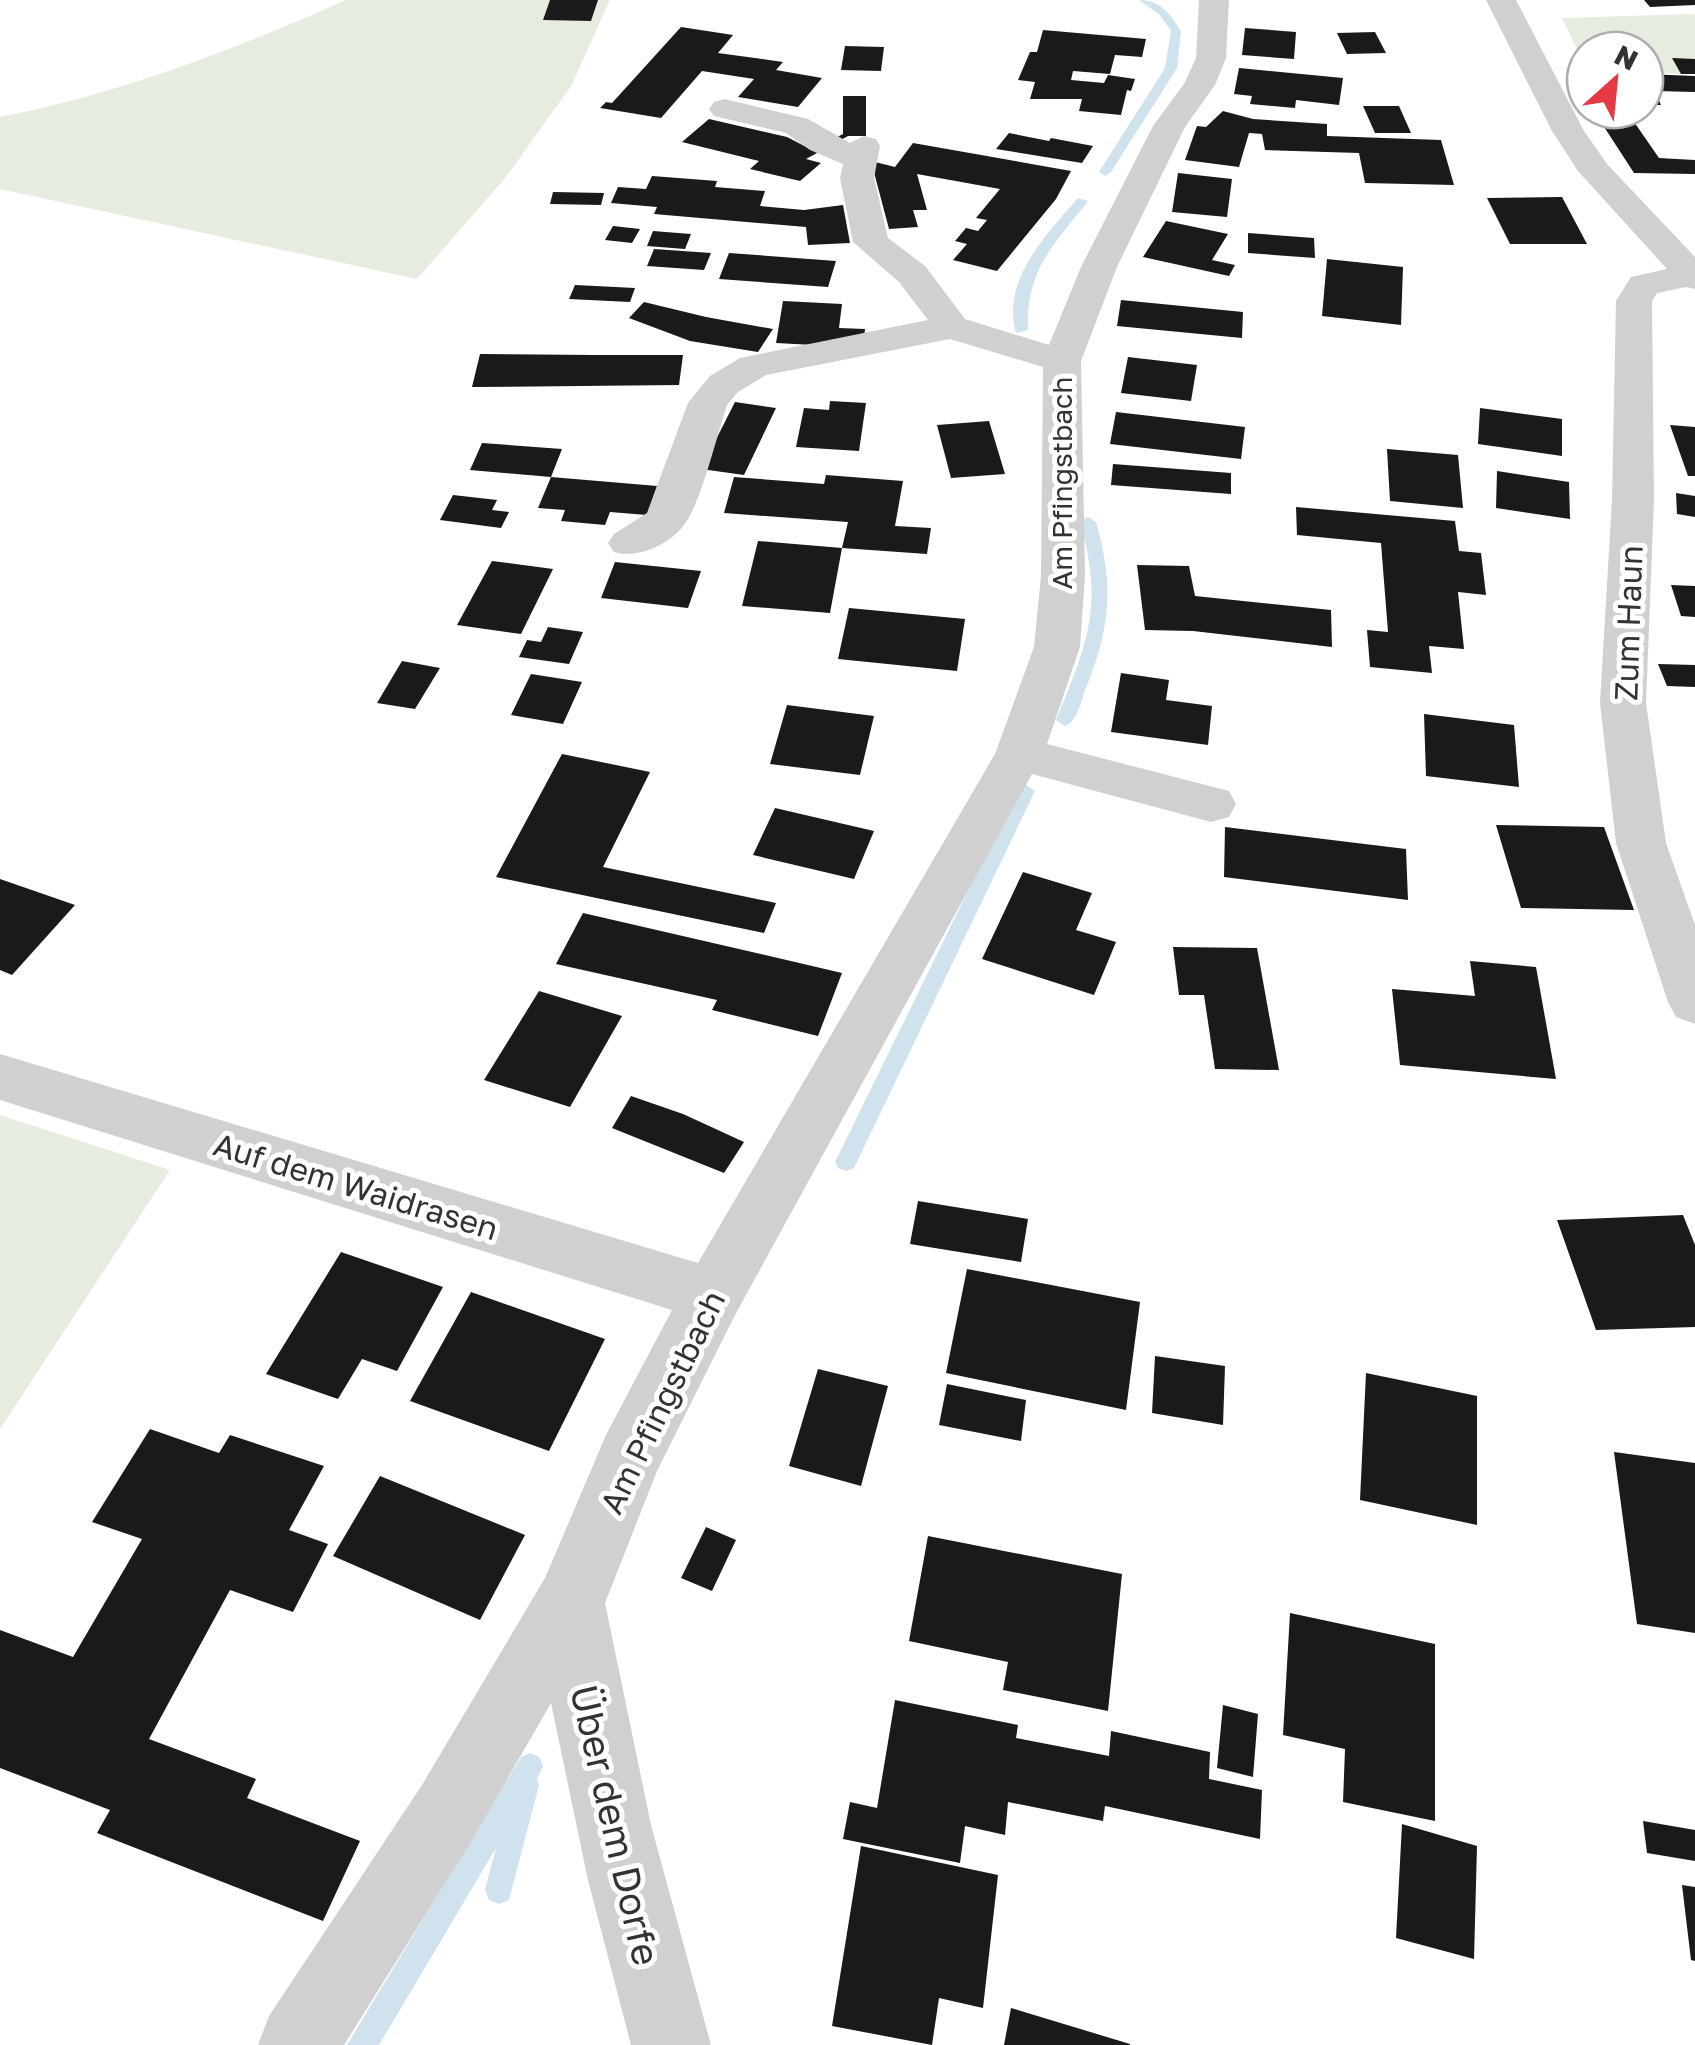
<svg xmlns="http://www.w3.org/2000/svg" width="1695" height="2045" viewBox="0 0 1695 2045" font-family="'Golos Text',sans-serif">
<rect width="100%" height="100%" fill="#fff"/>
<path fill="#e6ecdf" d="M 346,0 L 610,0 L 571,86 L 506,177 L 417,279 L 0,189 L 0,117 C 119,94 236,49 346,0 Z
M 1695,14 L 1695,74 L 1645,73 L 1645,50 L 1585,50 L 1585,66 L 1562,18 Z
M 0,1115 L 170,1170 L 0,1429 Z"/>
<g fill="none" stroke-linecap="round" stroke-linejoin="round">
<path fill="#cfe2ee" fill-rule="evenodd" d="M 1139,0 C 1161,0 1170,14 1181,31 L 1177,68 L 1111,172 L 1105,176 L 1099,172 L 1165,68 L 1171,31 L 1160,15 Z
M 1078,198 L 1088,201 C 1053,246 1026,269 1028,330 L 1016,333 C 1001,280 1046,235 1078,198 Z
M 1088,517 L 1096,522 C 1115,589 1110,629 1084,693 C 1080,705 1077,721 1065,726 L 1056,720 C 1088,643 1104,605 1080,522 Z
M 1026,785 L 1035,791 L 854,1168 L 846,1171 L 838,1168 L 835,1162 L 838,1156 L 1017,791 Z
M 530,1753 L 539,1757 L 543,1766 L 537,1779 L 539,1785 L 509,1900 L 499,1904 L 489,1900 L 485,1890 L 496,1848 L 379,2045 L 347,2045 L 521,1757 Z"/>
</g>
<path fill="#1a1a1a" d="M 550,0 L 598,0 L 591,21 L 543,20 Z
M 1644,0 L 1695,0 L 1695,5 L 1650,7 Z
M 681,27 L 733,35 L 718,53 L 783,62 L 776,70 L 822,78 L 798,107 L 738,97 L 754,79 L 702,71 L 661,118 L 600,108 L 606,102 L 612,103 Z
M 1245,28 L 1296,32 L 1294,59 L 1242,55 Z
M 1043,30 L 1146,39 L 1142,57 L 1115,55 L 1110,74 L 1073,71 L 1071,80 L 1104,83 L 1108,75 L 1135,79 L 1131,91 L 1127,90 L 1121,115 L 1079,111 L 1082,99 L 1030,99 L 1035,82 L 1018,80 L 1030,52 L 1037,52 Z
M 1375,32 L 1386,53 L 1347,54 L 1337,33 Z
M 845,46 L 884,47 L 881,71 L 841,70 Z
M 1672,58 L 1695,59 L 1695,74 L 1681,74 Z
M 1239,68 L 1343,78 L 1339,105 L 1296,100 L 1295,108 L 1250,104 L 1252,96 L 1234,94 Z
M 1645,74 L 1695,76 L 1695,92 L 1655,91 L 1661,105 L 1645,105 Z
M 843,96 L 866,96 L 866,136 L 848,136 L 806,159 L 821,163 L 800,181 L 750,169 L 759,161 L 682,142 L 709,119 L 787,137 L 812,150 L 843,134 Z
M 1363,106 L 1399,106 L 1411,133 L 1375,133 Z
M 1223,111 L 1253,119 L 1327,124 L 1327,136 L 1441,140 L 1454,185 L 1365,183 L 1359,153 L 1265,150 L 1262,134 L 1249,133 L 1239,167 L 1185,160 L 1197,126 L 1206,127 Z
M 1599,119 L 1632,119 L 1659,158 L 1695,160 L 1695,174 L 1634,173 Z
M 1009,133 L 1049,141 L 1051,138 L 1093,146 L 1082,163 L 996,149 Z
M 913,143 L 1071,171 L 1056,199 L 997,271 L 953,260 L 967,244 L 955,241 L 966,228 L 978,231 L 987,220 L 976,218 L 1000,189 L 917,174 L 927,210 L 913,210 L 918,227 L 889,229 L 871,161 L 895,167 Z
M 1178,173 L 1232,179 L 1227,217 L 1172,212 Z
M 652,176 L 717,181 L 715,187 L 765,191 L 760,206 L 804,210 L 843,205 L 850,243 L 808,245 L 806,227 L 654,214 L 657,207 L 611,203 L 618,187 L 646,189 Z
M 553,192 L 604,193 L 601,205 L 550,204 Z
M 1562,197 L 1587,244 L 1510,244 L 1487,198 Z
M 1166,221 L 1228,234 L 1212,260 L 1235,265 L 1229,276 L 1143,257 Z
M 613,226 L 640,229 L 632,243 L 605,240 Z
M 653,231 L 691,234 L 685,249 L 647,246 Z
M 1248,233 L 1314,238 L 1315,258 L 1248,253 Z
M 654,249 L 711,253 L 704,270 L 647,266 Z
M 729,253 L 836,261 L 828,287 L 719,279 Z
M 1327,259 L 1403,267 L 1401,325 L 1322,316 Z
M 575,285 L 635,288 L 630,302 L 569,299 Z
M 1121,300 L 1243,312 L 1242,338 L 1117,326 Z
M 783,301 L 842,304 L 839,328 L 865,329 L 864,338 L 832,346 L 776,343 Z
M 644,302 L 706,317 L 773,329 L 758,352 L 690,341 L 629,318 Z
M 480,354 L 594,355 L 683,355 L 679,385 L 472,387 Z
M 1128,357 L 1197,365 L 1191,401 L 1121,393 Z
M 830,401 L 866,403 L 859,451 L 796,447 L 804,408 L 829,410 Z
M 735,402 L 776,408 L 744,475 L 701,469 Z
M 1480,408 L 1562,419 L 1562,456 L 1478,444 Z
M 1116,412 L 1245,427 L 1241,459 L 1110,444 Z
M 989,421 L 1005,474 L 951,478 L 937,425 Z
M 1670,425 L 1695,427 L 1695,476 L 1688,476 Z
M 482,443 L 562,449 L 551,477 L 470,470 Z
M 1387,449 L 1458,455 L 1463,508 L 1390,501 Z
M 1113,464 L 1231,473 L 1231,494 L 1111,485 Z
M 1497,471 L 1569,482 L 1570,519 L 1496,508 Z
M 826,475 L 903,481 L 895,526 L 931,528 L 927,554 L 842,548 L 848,522 L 724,513 L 734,477 L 824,484 Z
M 551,477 L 657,486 L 647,515 L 610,512 L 605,525 L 561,521 L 565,510 L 538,508 Z
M 1676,493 L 1695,496 L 1695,517 L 1677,514 Z
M 453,495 L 497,500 L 492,510 L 509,512 L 501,528 L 440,520 Z
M 1296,507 L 1455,521 L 1459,551 L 1481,553 L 1486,595 L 1458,592 L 1464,649 L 1429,646 L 1432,673 L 1370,667 L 1367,630 L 1388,632 L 1381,543 L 1297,535 Z
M 758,541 L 842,548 L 830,613 L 742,606 Z
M 492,561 L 553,569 L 521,634 L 457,625 Z
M 615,562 L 701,571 L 688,608 L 601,598 Z
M 1137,565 L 1189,566 L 1195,596 L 1331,610 L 1332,647 L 1193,631 L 1145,630 Z
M 1671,585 L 1695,586 L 1695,617 L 1681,616 Z
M 849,608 L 965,619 L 957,671 L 838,659 Z
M 548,627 L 583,632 L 569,664 L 519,657 L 527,640 L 541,642 Z
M 402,661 L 440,668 L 415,709 L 377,703 Z
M 1658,664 L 1695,665 L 1695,687 L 1667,686 Z
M 1121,673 L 1169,680 L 1166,700 L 1212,706 L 1208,745 L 1111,732 Z
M 531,674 L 582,682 L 563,724 L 511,715 Z
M 787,705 L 874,716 L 860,775 L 770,764 Z
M 1424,714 L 1514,725 L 1519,787 L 1426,776 Z
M 562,754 L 650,772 L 603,867 L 776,903 L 764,933 L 496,877 Z
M 775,808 L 874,831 L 854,879 L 753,855 Z
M 1496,825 L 1604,827 L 1634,910 L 1521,908 Z
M 1225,827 L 1406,849 L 1408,900 L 1224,877 Z
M 1023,872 L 1092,893 L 1076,930 L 1116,942 L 1094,995 L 982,959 Z
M 0,879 L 75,905 L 12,975 L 0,970 Z
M 583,913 L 739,949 L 842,973 L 818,1036 L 712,1010 L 717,1000 L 556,964 Z
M 1173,947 L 1257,948 L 1279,1070 L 1215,1069 L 1204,995 L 1179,995 Z
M 1470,961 L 1536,967 L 1556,1079 L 1400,1065 L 1392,989 L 1475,996 Z
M 539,991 L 622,1016 L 570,1107 L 484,1080 Z
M 631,1096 L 683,1114 L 744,1142 L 724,1173 L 612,1128 Z
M 918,1201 L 1028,1219 L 1021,1262 L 910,1244 Z
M 1683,1215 L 1695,1245 L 1695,1327 L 1596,1330 L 1557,1220 Z
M 341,1252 L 443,1287 L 397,1371 L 362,1359 L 338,1399 L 266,1374 Z
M 967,1269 L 1140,1302 L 1126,1410 L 946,1373 Z
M 471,1292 L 605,1339 L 549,1451 L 410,1401 Z
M 1155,1356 L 1225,1366 L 1223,1425 L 1152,1413 Z
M 818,1369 L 888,1386 L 861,1486 L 789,1466 Z
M 1366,1373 L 1477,1396 L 1477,1525 L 1360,1500 Z
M 947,1384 L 1026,1400 L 1021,1441 L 939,1425 Z
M 150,1429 L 219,1453 L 230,1435 L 324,1466 L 289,1530 L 328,1544 L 293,1612 L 230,1590 L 149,1739 L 256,1779 L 247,1798 L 360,1841 L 323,1921 L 97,1833 L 110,1810 L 0,1768 L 0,1630 L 73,1657 L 142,1539 L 92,1522 Z
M 1614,1452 L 1695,1463 L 1695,1633 L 1637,1624 Z
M 380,1476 L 525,1535 L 480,1620 L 333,1556 Z
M 706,1527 L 736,1540 L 712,1591 L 681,1578 Z
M 928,1536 L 1122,1574 L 1108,1711 L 1003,1690 L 1008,1662 L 909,1641 Z
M 1290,1613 L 1435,1644 L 1435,1821 L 1343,1802 L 1345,1749 L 1283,1735 Z
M 895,1700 L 1018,1725 L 1016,1738 L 1109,1756 L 1111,1731 L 1210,1752 L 1209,1779 L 1262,1790 L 1260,1839 L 1105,1806 L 1103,1821 L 1008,1802 L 1005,1835 L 965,1826 L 960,1863 L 843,1839 L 850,1802 L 877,1808 Z
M 1223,1705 L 1258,1714 L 1253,1777 L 1217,1768 Z
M 1643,1821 L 1695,1830 L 1695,1861 L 1647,1853 Z
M 1402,1824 L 1477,1846 L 1474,1959 L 1396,1938 Z
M 861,1846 L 998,1875 L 983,2008 L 939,1998 L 932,2045 L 832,2026 Z
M 1682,1885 L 1695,1887 L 1695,1961 L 1691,1960 Z
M 1011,2008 L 1130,2044 L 1130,2045 L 1004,2045 Z"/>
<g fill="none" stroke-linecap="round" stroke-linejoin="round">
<path fill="#d0d0d0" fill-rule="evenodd" d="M 1199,0 L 1229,0 L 1226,58 L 1215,85 L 1185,127 L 1117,267 L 1081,361 L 1085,576 L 1080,647 L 1047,744 L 1229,791 L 1236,804 L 1229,817 L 1211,822 L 1032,774 L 735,1315 L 657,1471 L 605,1603 L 651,1825 L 711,2045 L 631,2045 L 588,1880 L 551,1703 L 474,1837 L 344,2045 L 258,2045 L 269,2016 L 422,1785 L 545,1578 L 606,1435 L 672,1310 L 0,1100 L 0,1054 L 698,1263 L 995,754 L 1034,647 L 1041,576 L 1043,367 L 950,339 L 766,375 L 738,392 L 727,405 C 717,435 701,503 684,525 C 669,545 637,559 614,552 L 608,543 L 614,534 L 647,513 L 688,403 L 710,376 L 740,358 L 928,320 L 899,282 L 853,242 L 840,178 L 843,164 L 810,150 L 786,133 L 714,116 L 709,109 L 714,102 L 725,99 L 808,119 L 850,143 L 864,136 L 876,139 L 880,146 L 874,178 L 888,238 L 925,266 L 965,319 L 1049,345 L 1081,267 L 1153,126 L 1184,84 L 1196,58 Z
M 1486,0 L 1516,0 L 1584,131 L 1607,164 L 1695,257 L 1695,289 L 1686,287 L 1657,293 L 1652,301 L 1654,500 L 1646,703 L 1666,843 L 1695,925 L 1695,1024 L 1676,1017 L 1668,1002 L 1616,843 L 1600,703 L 1612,500 L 1616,301 L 1631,277 L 1667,269 L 1578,171 L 1552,131 Z"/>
</g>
<g text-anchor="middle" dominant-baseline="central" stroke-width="10" stroke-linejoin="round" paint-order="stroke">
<g font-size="28" fill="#333" stroke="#fff">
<text transform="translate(1061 483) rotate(-90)">Am Pfingstbach</text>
</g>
<g font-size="32" fill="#333" stroke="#fff">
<text transform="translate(1628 623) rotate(-88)">Zum Haun</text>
<text transform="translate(356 1186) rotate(17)">Auf dem Waidrasen</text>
<text transform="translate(662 1402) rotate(-64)">Am Pfingstbach</text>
</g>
<g font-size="38" fill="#333" stroke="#fff">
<text transform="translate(616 1825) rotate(77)">Über dem Dorfe</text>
</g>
</g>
<g transform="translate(1615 80) rotate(27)"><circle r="48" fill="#ffffff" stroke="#adadad" stroke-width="2.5"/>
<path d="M0-8L18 38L0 25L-18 38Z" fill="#e63946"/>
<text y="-15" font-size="28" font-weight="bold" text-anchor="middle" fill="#333333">N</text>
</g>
</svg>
